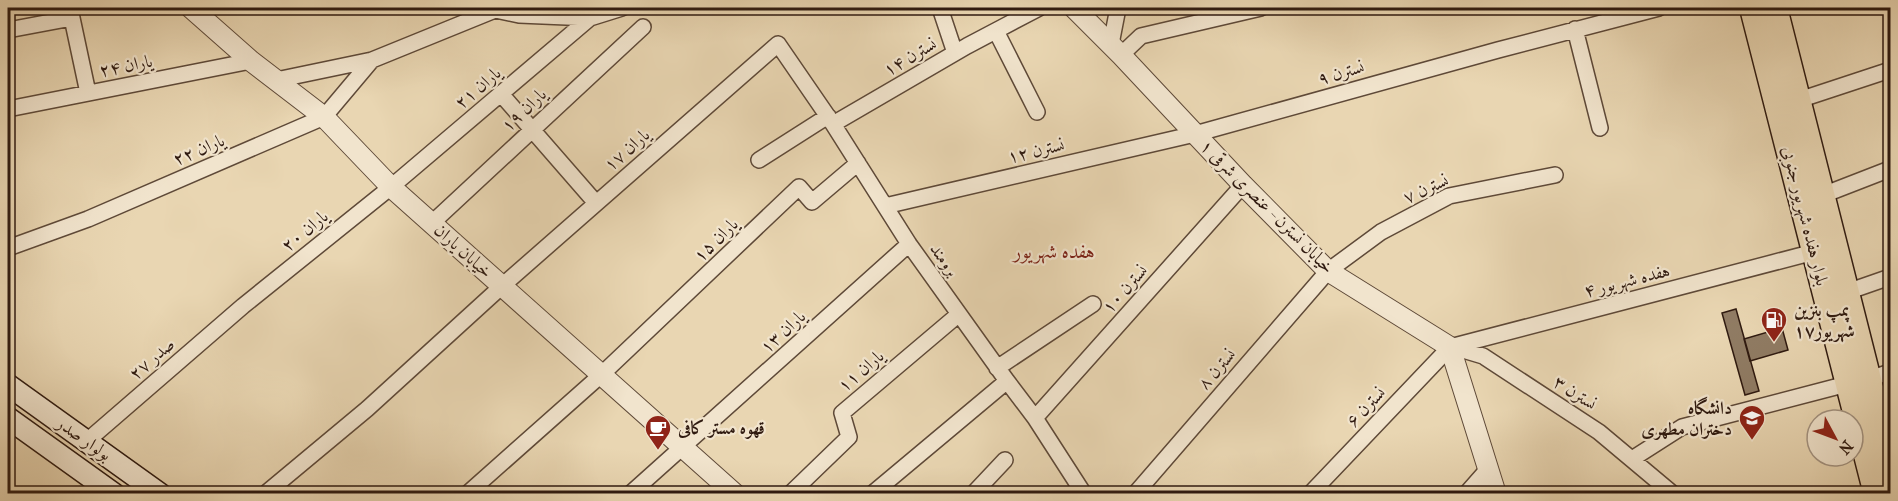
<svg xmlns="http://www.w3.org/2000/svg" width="1898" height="501" viewBox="0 0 1898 501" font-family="'IM FELL French Canon',Amiri,serif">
<rect width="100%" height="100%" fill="#e9d6b2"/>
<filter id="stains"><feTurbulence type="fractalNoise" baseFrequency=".00333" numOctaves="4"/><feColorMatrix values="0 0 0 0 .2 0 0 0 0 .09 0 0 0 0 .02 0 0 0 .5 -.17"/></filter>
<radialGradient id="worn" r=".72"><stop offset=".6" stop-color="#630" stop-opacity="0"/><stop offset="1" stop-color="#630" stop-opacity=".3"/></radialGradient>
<path fill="#907c64" stroke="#2f1a10" stroke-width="1.5" d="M 1736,309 L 1759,391 L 1745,395 L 1722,313 Z
M 1782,328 L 1788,350 L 1750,361 L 1744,339 Z"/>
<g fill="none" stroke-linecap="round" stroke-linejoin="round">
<g stroke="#5e4938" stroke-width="18">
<path id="minor" d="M 486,8 L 519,15 L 590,18 L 622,8
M 940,8 L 955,53
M 72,18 L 88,93
M 1575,29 L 1600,128
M 8,30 L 72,18 L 70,8
M 996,31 L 1037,112
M 1111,44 L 1118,8
M 1121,55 L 1141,36 L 1261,8
M 276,80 L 372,60
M 501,94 L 596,203
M 1799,100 L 1890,70
M 8,109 L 251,61
M 833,124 L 967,46 L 1039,8
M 759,160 L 828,116
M 1823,195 L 1890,169
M 885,206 L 1195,134 L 1498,50 L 1659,8
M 432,223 L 643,27
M 8,248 L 88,219 L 324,117 L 372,60 L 495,10
M 1847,292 L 1890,277
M 1450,347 L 1814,252
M 1453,347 L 1483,356 L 1599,432 L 1673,494
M 997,368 L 1093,304
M 1869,379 L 1890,372
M 1035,418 L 1243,185
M 87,441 L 243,306 L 391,187 L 590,18
M 1632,459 L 1682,427 L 1847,384
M 265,494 L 367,409 L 502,286 L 778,44 L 833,124 L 909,244 L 1007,381 L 1035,418 L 1084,494
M 467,494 L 601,375 L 799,187 L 812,202 L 858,163
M 630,494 L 909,244
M 790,494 L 849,437 L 842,413 L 959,314
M 872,494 L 1007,381
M 973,494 L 1005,460
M 1135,494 L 1328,271 L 1381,232 L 1449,196 L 1555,175
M 1310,494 L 1450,347
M 1466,494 L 1488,469"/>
</g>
<g stroke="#5e4938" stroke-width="22">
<path id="tertiary" d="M 191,8 L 251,61 L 324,117 L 391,187 L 735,494
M 1074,8 L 1121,55 L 1243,185 L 1328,271 L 1450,347 L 1496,494"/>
</g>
<g stroke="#2f1a10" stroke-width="24">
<path id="secondary" d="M 8,385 L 160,494
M 8,418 L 114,494"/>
</g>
<g stroke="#2f1a10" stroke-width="27">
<path id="primary" d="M 1752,8 L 1876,494
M 1775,8 L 1890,463"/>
</g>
<use href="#minor" stroke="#f1e4cd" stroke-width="15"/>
<use href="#tertiary" stroke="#f1e4cd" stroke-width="20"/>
<use href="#secondary" stroke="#f1e4cd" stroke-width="21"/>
<use href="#primary" stroke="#e9d6b2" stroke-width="24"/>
</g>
<defs>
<g id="fuel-pin" transform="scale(1.35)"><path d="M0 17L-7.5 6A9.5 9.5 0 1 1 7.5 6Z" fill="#8f2418" stroke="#f1e4cd"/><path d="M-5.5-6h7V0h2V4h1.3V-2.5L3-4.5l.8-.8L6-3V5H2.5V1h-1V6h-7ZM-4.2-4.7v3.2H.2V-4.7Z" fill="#fff"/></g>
<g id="university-pin" transform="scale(1.35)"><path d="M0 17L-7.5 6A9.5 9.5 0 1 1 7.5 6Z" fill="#8f2418" stroke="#f1e4cd"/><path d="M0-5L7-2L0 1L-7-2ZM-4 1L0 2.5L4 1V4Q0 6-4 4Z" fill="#fff"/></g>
<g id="cafe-pin" transform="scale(1.35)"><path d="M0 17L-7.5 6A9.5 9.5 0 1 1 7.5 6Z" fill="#8f2418" stroke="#f1e4cd"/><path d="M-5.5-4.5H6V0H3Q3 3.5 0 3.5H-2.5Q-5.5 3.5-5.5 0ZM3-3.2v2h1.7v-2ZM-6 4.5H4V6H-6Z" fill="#fff"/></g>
</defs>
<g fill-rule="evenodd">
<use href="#fuel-pin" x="1774" y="320"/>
<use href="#university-pin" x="1752" y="418"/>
<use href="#cafe-pin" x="658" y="428"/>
</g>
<g text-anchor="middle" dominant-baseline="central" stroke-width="4.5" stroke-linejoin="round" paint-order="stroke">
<g font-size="18" fill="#2f1a10" stroke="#f1e4cd">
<text transform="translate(910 57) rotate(-30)">نسترن ۱۴</text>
<text transform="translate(126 66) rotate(-11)">یاران ۲۴</text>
<text transform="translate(1341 73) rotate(-16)">نسترن ۹</text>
<text transform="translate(478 88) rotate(-40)">یاران ۲۱</text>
<text transform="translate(524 110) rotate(-43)">یاران ۱۹</text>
<text transform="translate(199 150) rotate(-23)">یاران ۲۲</text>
<text transform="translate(627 150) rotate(-41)">یاران ۱۷</text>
<text transform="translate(1036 151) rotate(-13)">نسترن ۱۲</text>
<text transform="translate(1426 189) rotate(-24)">نسترن ۷</text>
<text transform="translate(1267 207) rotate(45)">خیابان نسترن - عنصری شرقی ۱</text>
<text transform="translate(1805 216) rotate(76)">بلوار هفده شهریور جنوبی</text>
<text transform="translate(305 231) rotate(-39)">یاران ۲۰</text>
<text transform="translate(716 240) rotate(-44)">یاران ۱۵</text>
<text transform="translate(463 251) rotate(42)">خیابان یاران</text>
<text transform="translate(944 260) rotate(55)">برومند</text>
<text transform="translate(1627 281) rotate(-14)">هفده شهریور ۴</text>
<text transform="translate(1125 289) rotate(-48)">نسترن ۱۰</text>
<text transform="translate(783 332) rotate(-42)">یاران ۱۳</text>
<text transform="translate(152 359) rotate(-41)">صدر ۲۷</text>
<text transform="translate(1217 369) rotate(-49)">نسترن ۸</text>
<text transform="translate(861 371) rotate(-40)">یاران ۱۱</text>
<text transform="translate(1575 393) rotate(33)">نسترن ۳</text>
<text transform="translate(1366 407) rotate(-46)">نسترن ۶</text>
<text transform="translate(84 439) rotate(35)">بولوار صدر</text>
</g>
<g font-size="18" font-weight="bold" fill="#2f1a10" stroke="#f1e4cd" text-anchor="start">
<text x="1794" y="310">پمپ بنزین<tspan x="1794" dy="21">۱۷شهریور</tspan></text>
<text x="1732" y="408" text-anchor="end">دانشگاه<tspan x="1732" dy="21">دختران مطهری</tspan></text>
<text x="678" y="428">قهوه مستر کافی</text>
</g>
<g font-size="20" fill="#7a1f14" stroke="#f1e4cd">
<text x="1054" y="251">هفده شهریور</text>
</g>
</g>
<rect width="1898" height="501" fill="none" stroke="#e9d6b2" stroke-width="30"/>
<rect x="9" y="9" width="1880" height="483" fill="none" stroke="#2f1a10" stroke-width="3"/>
<rect x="15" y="15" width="1868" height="471" fill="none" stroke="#2f1a10" stroke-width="1.5"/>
<g transform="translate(1835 438) rotate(131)"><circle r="28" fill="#f1e4cd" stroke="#a39381" stroke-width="1.5"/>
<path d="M0-4.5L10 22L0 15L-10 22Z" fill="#8f2418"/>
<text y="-9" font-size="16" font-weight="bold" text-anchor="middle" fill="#2f1a10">N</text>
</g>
<rect width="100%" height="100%" filter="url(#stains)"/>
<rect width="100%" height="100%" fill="url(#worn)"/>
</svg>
